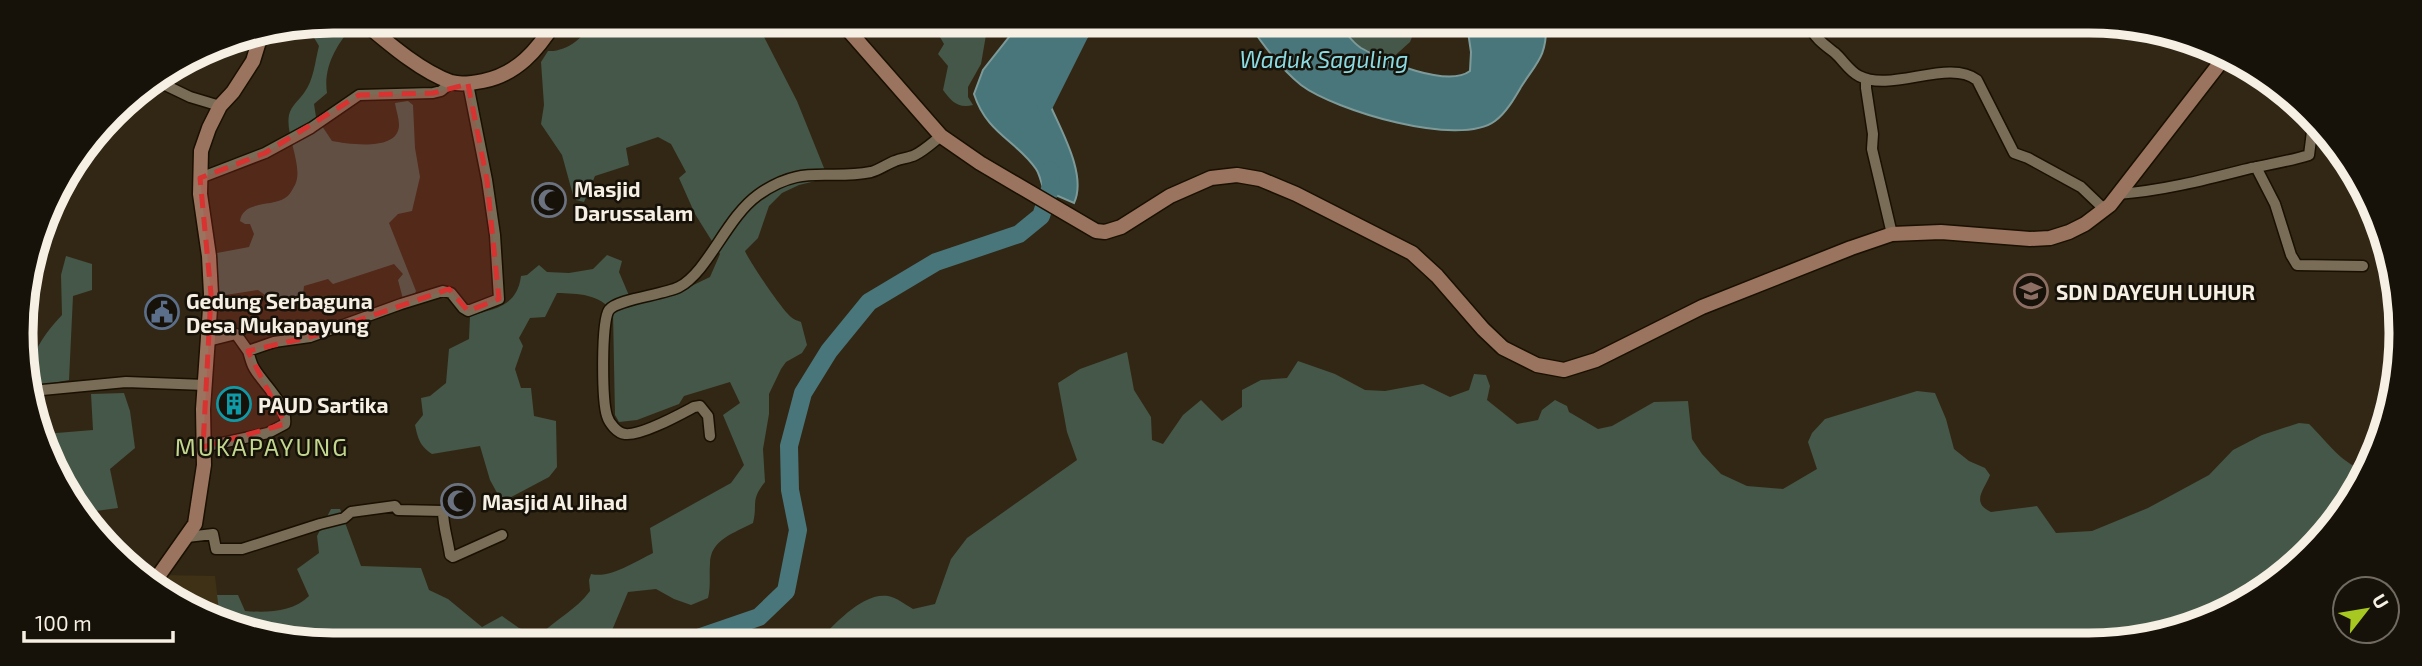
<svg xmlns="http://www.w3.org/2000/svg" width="2422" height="666" viewBox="0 0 2422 666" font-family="'Exo 2',sans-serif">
<rect width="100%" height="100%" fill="#322714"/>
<path fill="#3e3116" d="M 160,575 L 215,576 L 220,618 L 160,593 L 155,588 Z"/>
<path fill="#455748" d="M 333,21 L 350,21 L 353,25 C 337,45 323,66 327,93 L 314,104 L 316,117 L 332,141 C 348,144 399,152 399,125 C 399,118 396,110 395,103 L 408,101 L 413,105 L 415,148 L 420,177 L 412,211 L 398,214 L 389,223 L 416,291 L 414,296 L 403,299 L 398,280 L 403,274 L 394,264 L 333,284 L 328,279 L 304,286 L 303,294 L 273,306 L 269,298 L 258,290 L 219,296 L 217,253 L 249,247 L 254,234 L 250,224 L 245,224 L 240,221 C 243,200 272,207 285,198 C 290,195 292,190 295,185 C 304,167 285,135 289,115 C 291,106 299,100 304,93 C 314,80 315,61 319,46 L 307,26 Z
M 594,22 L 765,22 L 763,35 L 797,101 L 828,178 L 799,185 L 782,193 L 769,206 L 758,238 L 745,251 C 749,261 782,310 791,317 C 793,319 798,321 801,322 L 807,345 L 802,353 L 786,362 L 781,369 L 769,394 L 769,414 L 763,449 L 765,482 C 750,501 758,502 753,523 C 735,533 710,539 710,564 C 709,576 711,585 708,598 L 691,605 L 674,599 L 656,589 L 628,592 L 608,640 L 273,639 L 220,618 L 217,595 L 238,595 L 245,611 C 267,613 293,612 309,596 L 297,569 L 319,553 L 317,536 L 331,509 L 340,509 L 361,566 L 421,568 L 429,590 L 448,599 L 482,627 L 502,616 L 519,628 L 539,636 C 556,619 576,610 590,591 L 589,580 L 591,574 C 610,579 636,561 653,553 L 650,528 L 731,483 L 744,465 L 723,415 L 740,403 L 730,382 L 684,396 L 679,404 L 637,420 L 619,422 L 615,415 L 613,313 C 600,293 578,294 557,293 L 545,317 L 530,318 L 519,338 L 523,346 L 515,369 L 521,388 L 531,388 L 534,416 L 556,421 L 557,467 L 549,477 L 502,502 L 490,480 L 480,446 L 432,454 C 420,446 418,439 415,425 L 423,415 L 421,398 L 430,396 L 446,383 L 449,349 L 469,339 L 470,316 C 495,308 517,307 521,276 L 527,275 L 539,265 L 547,272 L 569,273 L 593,269 L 607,255 L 622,261 L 619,272 L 633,305 L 683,290 L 710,277 L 720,254 L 695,214 L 679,178 L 686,172 L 671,144 L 658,137 L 626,148 L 629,165 L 595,176 L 584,202 L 576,200 L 573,195 L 562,155 L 541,124 L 544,105 L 541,62 L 548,51 C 568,52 583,37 594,22 Z
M 934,23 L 996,23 L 986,35 L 981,64 L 968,87 L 968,97 L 973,105 C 958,109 951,101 943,90 L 948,66 L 938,54 L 944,44 L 933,25 Z
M 1339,24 L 1417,25 L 1410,42 L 1390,60 L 1359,47 Z
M 66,256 L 92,264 L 92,290 L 73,296 L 69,380 L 37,386 L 44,434 L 93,430 L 91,394 L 124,393 L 130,411 L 135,448 L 110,469 L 118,508 L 81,513 C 64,480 18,404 29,369 C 35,347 47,331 62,315 L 61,275 Z
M 1127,352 L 1134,390 L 1151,417 L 1152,440 L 1163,444 L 1183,415 L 1201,400 L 1222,421 L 1242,407 L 1242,390 L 1261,380 L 1287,378 L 1298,361 L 1335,374 L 1365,390 L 1385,391 L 1423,384 L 1450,397 L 1469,390 L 1474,374 L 1486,375 L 1490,386 L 1487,400 L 1517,424 L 1538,420 L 1542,410 L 1555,400 L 1567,406 L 1569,412 L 1598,429 L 1612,426 L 1654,402 L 1688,401 L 1692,439 L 1702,454 L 1721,474 L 1747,486 L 1783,489 L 1817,469 L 1808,442 L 1812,433 L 1825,419 L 1917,391 L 1935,393 L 1946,419 L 1954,449 L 1969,461 L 1985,468 L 1990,475 C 1985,489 1970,502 1991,512 L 2037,506 L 2056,533 L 2092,531 L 2148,508 L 2209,475 L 2233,450 L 2262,435 L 2299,423 L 2309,424 C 2324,438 2346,470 2367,469 L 2359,489 L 2309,554 L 2227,613 L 2129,642 L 818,640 C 835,625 862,592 888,596 C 896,597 906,605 913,609 L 935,604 L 951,559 L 967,538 L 1077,460 L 1067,432 L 1058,383 L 1080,369 Z"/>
<path fill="#49767a" stroke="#7d9a9a" stroke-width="2" d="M 1020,23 L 1100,24 L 1056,68 L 1054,100 L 1051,107 C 1062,132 1087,176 1074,203 L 1044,190 C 1041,183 1040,175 1036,169 C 1016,140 987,134 974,94 L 983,70 Z
M 1249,24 L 1339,24 C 1345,32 1353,43 1361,48 C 1384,61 1447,88 1470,71 L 1471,52 L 1467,25 L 1546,25 C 1547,57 1536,63 1521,87 C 1514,99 1506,113 1495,121 C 1459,148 1334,110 1301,85 C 1281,69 1263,45 1249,24 Z"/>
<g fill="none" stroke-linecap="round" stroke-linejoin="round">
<path stroke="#49767a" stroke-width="18" d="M 1045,103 L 1085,23
M 692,640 L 759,617 L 786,591 L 798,530 L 790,490 L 789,446 L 803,393 L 829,351 L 869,302 L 936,262 L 1019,234 L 1041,216 L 1051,186 L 1050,170"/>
<g stroke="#191001" stroke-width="13">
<path id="street" d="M 1810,26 C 1813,37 1826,46 1835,53 C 1843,60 1849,71 1859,76 C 1891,93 1949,58 1977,80 L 2014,153 L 2028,158 L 2081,187 L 2104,209
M 1866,79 L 1866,88 L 1873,134 L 1872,149 L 1892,234
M 152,83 L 165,85 L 190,97 L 220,106
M 2256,167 L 2275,204 L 2291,255 L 2297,265 L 2363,266
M 200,178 L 265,153 L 311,128 L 359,95 L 433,93 L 441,91 L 452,82
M 2118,194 C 2163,191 2208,179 2251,168 C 2271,164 2290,161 2309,155 L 2313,124
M 208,341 L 236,334 L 248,351 L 274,342 L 310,337 L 401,304 L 443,291 L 451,293 L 463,308 L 468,311 L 499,299 L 495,235 L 487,180 L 468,84
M 42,390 L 126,382 L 205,385
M 710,436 L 708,416 L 700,406 L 694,407 C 679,415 641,436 625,434 C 617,433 609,423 607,416 C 602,401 601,321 609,310 C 617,299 663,295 679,287 C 708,272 726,218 758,195 C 803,163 825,181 871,172 C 879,170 887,164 895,161 C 902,158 909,158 915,155 C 925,150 933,142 941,136
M 203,447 L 268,433 L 285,424 C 288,404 263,384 254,368 C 251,363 250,357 248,351
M 187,537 L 213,534 L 216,549 L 242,549 L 320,524 L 344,518 L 351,512 L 395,506 L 398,510 L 443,511 C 443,526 448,540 450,555 L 453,557 L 502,535"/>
</g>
<g stroke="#191001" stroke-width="17">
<path id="secondary" d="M 362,21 C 387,42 420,71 451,82 C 461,85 473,83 483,81 C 517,74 537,51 555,22
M 842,23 L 941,136 L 980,163 L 1096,231 L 1105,232 L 1121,227 L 1170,196 L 1211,178 L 1237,175 L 1260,179 L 1296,194 L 1412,253 L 1437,276 L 1483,329 L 1503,348 L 1537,365 L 1564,370 L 1596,360 L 1702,307 L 1851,248 L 1892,234 L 1941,232 L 2030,239 L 2050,238 L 2069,232 L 2085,224 L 2110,205 L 2224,58
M 152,585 L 195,524 L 204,465 L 203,409 L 211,294 L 209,256 L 200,194 L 201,151 L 209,128 L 220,106 L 233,92 L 253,61 L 261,35"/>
</g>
<use href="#street" stroke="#796d58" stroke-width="10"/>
<use href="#secondary" stroke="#9a745f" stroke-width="14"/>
</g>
<path fill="#d83231" fill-opacity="0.2" stroke="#d83231" stroke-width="5" stroke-dasharray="14 9" stroke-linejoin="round" d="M 468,84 L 487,180 L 499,299 L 468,311 L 449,289 L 310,337 L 248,351 L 285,424 L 203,447 L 211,294 L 200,178 L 265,153 L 359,95 L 433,93 Z"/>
<defs>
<g id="mosque-ring" transform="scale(1.75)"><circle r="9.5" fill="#161109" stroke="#6b7280" stroke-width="1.5"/><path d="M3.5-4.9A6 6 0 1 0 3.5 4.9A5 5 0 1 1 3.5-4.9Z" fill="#6b7280"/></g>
<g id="school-ring" transform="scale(1.75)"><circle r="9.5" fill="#161109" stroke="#8d6e63" stroke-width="1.5"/><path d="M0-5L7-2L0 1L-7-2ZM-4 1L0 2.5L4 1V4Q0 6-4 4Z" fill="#8d6e63"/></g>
<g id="civic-ring" transform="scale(1.75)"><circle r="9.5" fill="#161109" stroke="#5c6f8a" stroke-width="1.5"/><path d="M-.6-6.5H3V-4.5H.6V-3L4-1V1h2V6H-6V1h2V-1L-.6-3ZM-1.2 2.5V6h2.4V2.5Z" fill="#5c6f8a"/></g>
<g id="building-ring" transform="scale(1.75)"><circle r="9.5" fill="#161109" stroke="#0f9aa8" stroke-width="1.5"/><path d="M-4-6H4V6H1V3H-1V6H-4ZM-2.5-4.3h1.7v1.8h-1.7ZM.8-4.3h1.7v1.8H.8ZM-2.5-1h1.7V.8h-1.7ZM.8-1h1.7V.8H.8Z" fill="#0f9aa8"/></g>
</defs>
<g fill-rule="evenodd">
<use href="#mosque-ring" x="549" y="200"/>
<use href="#school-ring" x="2031" y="291"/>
<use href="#civic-ring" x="162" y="312"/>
<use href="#building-ring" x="234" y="404"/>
<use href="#mosque-ring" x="458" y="501"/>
</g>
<g text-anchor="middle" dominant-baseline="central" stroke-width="5" stroke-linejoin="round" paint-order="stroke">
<g font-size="21" font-weight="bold" fill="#f6efe3" stroke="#161109" text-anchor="start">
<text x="574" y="188">Masjid<tspan x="574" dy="24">Darussalam</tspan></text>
<text x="2056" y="291">SDN DAYEUH LUHUR</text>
<text x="186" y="300">Gedung Serbaguna<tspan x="186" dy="24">Desa Mukapayung</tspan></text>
<text x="258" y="404">PAUD Sartika</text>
<text x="482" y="501">Masjid Al Jihad</text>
</g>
<g font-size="23" font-style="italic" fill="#8adbe2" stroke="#161109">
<text x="1324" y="59">Waduk Saguling</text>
</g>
<g font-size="24" letter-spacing="2" fill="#c2d78d" stroke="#161109">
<text x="262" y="446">MUKAPAYUNG</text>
</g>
</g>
<path d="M0 0H2422V666H0ZM333 33H2089A300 300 0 0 1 2389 333V333A300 300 0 0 1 2089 633H333A300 300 0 0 1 33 333V333A300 300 0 0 1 333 33Z" fill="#161109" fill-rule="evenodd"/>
<path fill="none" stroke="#f6efe3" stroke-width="9" d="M333 33H2089A300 300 0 0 1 2389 333V333A300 300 0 0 1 2089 633H333A300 300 0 0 1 33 333V333A300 300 0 0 1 333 33Z"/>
<g transform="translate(2366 610) rotate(59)"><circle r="33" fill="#161109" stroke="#706a60" stroke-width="2"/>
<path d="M0-5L12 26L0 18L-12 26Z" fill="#a6c821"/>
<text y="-10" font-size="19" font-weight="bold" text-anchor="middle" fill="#f6efe3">U</text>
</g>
<path d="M24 631v10h149v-10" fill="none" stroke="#f6efe3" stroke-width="3.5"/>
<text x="35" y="631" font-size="21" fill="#f6efe3" stroke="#161109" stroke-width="5" paint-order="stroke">100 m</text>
</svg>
